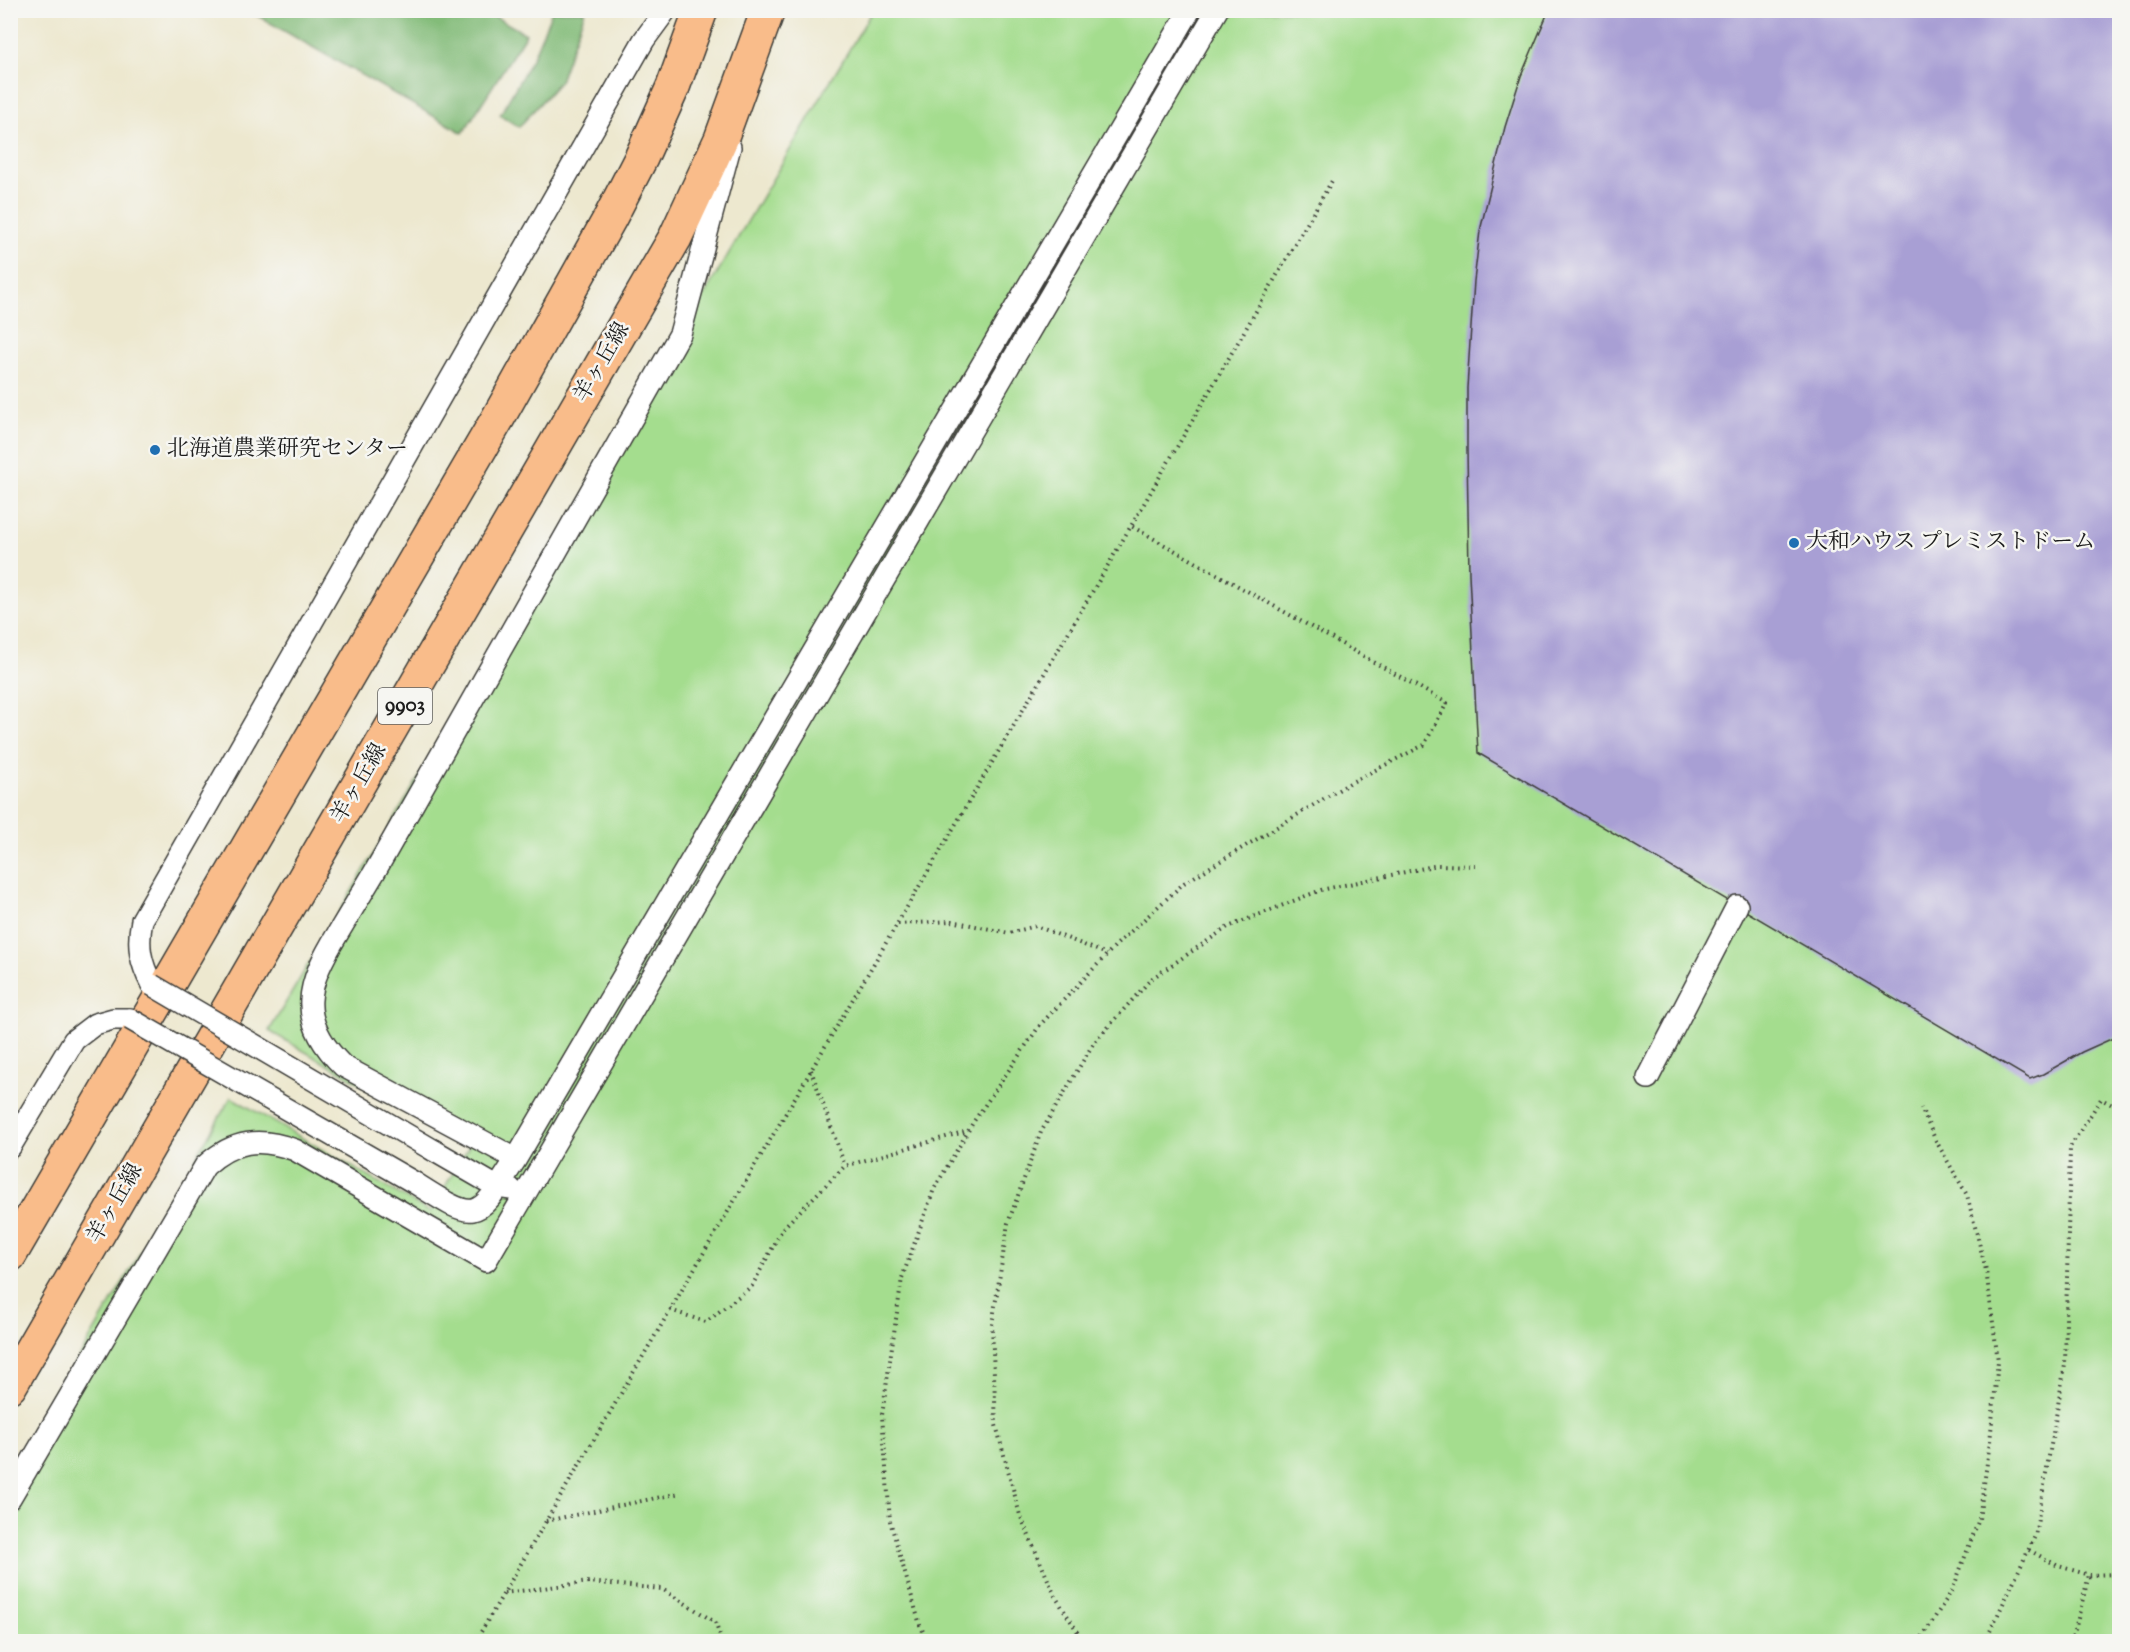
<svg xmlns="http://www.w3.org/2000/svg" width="2130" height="1652" viewBox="0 0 2130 1652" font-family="'Sorts Mill Goudy','Noto Serif JP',serif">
<rect width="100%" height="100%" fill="#f6f6f2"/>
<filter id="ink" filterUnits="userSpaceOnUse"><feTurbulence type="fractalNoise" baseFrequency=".0167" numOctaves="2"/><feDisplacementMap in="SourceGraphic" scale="12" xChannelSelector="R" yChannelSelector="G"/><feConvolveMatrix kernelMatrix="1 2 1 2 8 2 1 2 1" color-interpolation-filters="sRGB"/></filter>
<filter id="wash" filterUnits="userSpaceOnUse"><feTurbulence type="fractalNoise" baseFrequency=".008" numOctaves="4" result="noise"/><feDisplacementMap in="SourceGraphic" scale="24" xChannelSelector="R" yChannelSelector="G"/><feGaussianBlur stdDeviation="1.35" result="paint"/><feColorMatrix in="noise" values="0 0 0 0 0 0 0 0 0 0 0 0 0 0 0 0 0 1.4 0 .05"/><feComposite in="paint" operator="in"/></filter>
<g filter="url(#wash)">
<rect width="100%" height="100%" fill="#ede8cf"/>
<path fill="#a4dd8e" stroke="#607c55" stroke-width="1.5" d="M 872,11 L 2119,11 L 2119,1641 L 11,1642 L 11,1474 L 231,1097 L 430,1212 L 469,1146 L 269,1031 Z"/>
<path fill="#83bc79" stroke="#506c4a" stroke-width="1.5" d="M 249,11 L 485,11 L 526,34 L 463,133 Z
M 552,11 L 585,11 L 560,81 L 519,127 L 500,115 L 533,57 Z"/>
<g id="blocks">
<path fill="#a89fd4" d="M 1549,10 L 2120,10 L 2120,1035 L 2082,1052 L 2043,1074 L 2030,1079 L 1478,753 L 1469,574 L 1467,449 L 1467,388 L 1474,281 L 1480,231 L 1505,127 L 1521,76 Z"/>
</g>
</g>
<g filter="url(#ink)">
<use href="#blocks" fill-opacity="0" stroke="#3b3b37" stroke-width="1.5"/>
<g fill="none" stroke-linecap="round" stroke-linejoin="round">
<g stroke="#3b3b37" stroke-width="24">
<path id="lane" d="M 152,985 C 140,962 137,945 142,920 L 644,40 L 666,10
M 1648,1078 L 1737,906
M 10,1147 L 74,1040 L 95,1024 L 113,1019 L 130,1019
M 433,1150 L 497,1187 L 511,1189
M 516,1159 L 343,1066 C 295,1019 307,984 338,933 C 350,913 362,893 374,873 L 680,334 L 730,147
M 415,1183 C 479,1224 476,1221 516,1159 L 1190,10
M 10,1498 L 205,1166 C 233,1140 260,1137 295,1150 L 486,1261 L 1217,10"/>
</g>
<g stroke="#3b3b37" stroke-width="36">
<path id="primary" d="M 10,1255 L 498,418 L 610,218 L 641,158 L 673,87 L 701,10
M 10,1386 L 675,238 L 721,139 L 768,10"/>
</g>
<path stroke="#3b3b37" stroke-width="4" stroke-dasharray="1.5 4.5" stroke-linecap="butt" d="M 898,924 L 952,921 L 1009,933 L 1036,926 L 1107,954
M 811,1070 L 845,1166
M 670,1310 L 706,1322 L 752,1286 L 783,1228 L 845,1166 L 967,1131
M 546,1521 L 680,1493
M 2029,1550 L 2058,1566 L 2090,1575 L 2120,1574
M 504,1593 L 589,1582 L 662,1589 L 715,1622 L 722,1642
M 475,1642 L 1131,526 L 1333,179
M 928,1642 L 920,1625 L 890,1521 L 882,1415 L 902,1278 L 934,1189 L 974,1121 L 1040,1025 L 1116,945 L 1184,883 L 1350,783 L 1424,745 L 1447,703 L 1131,526
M 1084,1642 L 1055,1596 L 1020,1515 L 996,1425 L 992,1325 L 1008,1223 L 1041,1132 L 1093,1044 L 1151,979 L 1228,927 L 1321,890 L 1438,865 L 1479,866
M 1919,1642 L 1953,1589 L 1979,1519 L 1990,1442 L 1998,1361 L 1986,1270 L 1967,1195 L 1936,1141 L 1921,1108
M 1985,1642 L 2035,1536 L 2065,1365 L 2070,1147 L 2101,1099 L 2120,1109
M 2072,1642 L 2089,1575"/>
<use href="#lane" stroke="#fff" stroke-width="21"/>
<use href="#primary" stroke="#f9bc8a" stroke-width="33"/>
<g stroke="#3b3b37" stroke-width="24" stroke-linecap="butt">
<path id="lane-bridge" d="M 152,985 L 433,1150
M 130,1019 L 415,1183"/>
</g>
<use href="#lane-bridge" stroke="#fff" stroke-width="21"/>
</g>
</g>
<g fill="#1f6fb2" stroke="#f6f6f2" stroke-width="2">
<circle cx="155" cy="450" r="6"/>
<circle cx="1794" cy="543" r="6"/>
</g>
<g text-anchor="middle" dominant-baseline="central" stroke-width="5" stroke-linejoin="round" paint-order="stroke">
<rect fill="#f6f6f2" stroke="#5d5d5c" stroke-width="1.5" x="378" y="688" width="54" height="36" rx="4.5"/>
<g font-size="21" font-weight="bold" fill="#1c1c1c">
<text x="405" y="706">9903</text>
</g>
<g font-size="22" fill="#1c1c1c" stroke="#f6f6f2">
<text transform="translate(603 363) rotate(-60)">羊ヶ丘線</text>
<text transform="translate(360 784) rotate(-60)">羊ヶ丘線</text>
<text transform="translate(116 1204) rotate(-60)">羊ヶ丘線</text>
</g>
<g font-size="22" fill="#1c1c1c" stroke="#f6f6f2" text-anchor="start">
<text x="167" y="450">北海道農業研究センター</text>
<text x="1806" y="543">大和ハウス プレミストドーム</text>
</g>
</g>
<rect width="2130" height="1652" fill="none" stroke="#f6f6f2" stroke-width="36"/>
</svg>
